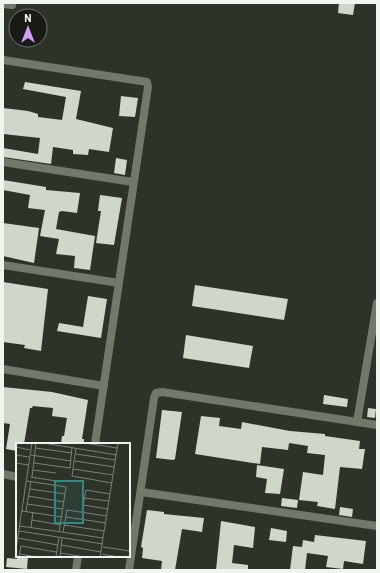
<svg xmlns="http://www.w3.org/2000/svg" width="380" height="573" viewBox="0 0 380 573" font-family="Barlow,sans-serif">
<rect width="100%" height="100%" fill="#2d3329"/>
<path fill="#cfd7ca" d="M 339,3 L 355,3 L 353,15 L 338,13 Z
M 25,82 L 81,91 L 76,119 L 113,128 L 109,152 L 89,149 L 88,155 L 73,154 L 73,150 L 53,147 L 51,164 L 3,157 L 3,148 L 38,154 L 40,138 L 3,134 L 3,108 L 28,111 L 38,114 L 38,117 L 62,120 L 66,97 L 23,89 Z
M 121,96 L 138,98 L 135,117 L 119,116 Z
M 116,158 L 127,160 L 125,175 L 114,173 Z
M 3,180 L 46,187 L 46,190 L 80,193 L 77,213 L 62,211 L 59,212 L 56,229 L 95,236 L 90,270 L 74,268 L 75,256 L 56,254 L 59,239 L 40,236 L 45,210 L 28,208 L 30,195 L 3,190 Z
M 100,195 L 122,198 L 114,245 L 96,243 L 101,211 L 98,211 Z
M 3,223 L 39,228 L 34,263 L 3,256 Z
M 3,282 L 48,289 L 41,351 L 24,348 L 25,345 L 3,342 Z
M 195,285 L 288,299 L 284,320 L 192,306 Z
M 88,296 L 107,299 L 101,338 L 57,331 L 59,323 L 83,327 Z
M 186,335 L 253,346 L 249,368 L 183,358 Z
M 3,387 L 52,392 L 88,400 L 82,439 L 84,439 L 84,444 L 61,444 L 62,436 L 64,436 L 67,418 L 52,416 L 53,408 L 33,406 L 32,408 L 30,408 L 24,444 L 17,444 L 17,451 L 6,449 L 10,424 L 3,423 Z
M 324,395 L 348,399 L 347,407 L 323,404 Z
M 368,408 L 376,409 L 375,418 L 367,417 Z
M 162,410 L 182,412 L 175,459 L 173,460 L 156,458 Z
M 201,416 L 220,418 L 219,426 L 241,429 L 242,422 L 290,431 L 325,434 L 325,436 L 360,441 L 359,449 L 365,449 L 362,469 L 340,467 L 335,509 L 317,506 L 318,502 L 299,500 L 303,472 L 323,475 L 325,455 L 307,453 L 308,446 L 289,443 L 288,450 L 262,447 L 260,464 L 195,454 Z
M 257,465 L 284,469 L 280,494 L 265,493 L 267,479 L 256,477 Z
M 282,498 L 298,500 L 297,508 L 281,506 Z
M 340,507 L 353,509 L 352,517 L 339,515 Z
M 147,510 L 164,512 L 164,514 L 204,518 L 202,532 L 182,529 L 175,570 L 161,570 L 162,561 L 142,558 L 143,548 L 141,547 Z
M 221,521 L 255,527 L 253,548 L 234,545 L 232,563 L 248,565 L 248,570 L 216,570 Z
M 271,528 L 287,531 L 286,542 L 269,540 Z
M 315,535 L 366,541 L 363,564 L 344,561 L 343,569 L 326,567 L 328,556 L 307,553 L 305,570 L 290,570 L 293,546 L 302,547 L 303,540 L 314,542 Z
M 18,556 L 28,556 L 27,569 L 6,567 L 7,558 L 17,559 Z"/>
<g fill="none" stroke-linecap="round" stroke-linejoin="round">
<path stroke="#71796b" stroke-width="8" d="M 3,4 L 12,5
M 3,60 L 141,81 L 147,82 L 148,87 L 95,444
M 3,162 L 133,182
M 3,265 L 119,283
M 3,369 L 104,386
M 357,422 L 377,303
M 3,474 L 17,477
M 141,492 L 377,526
M 76,570 L 78,556
M 129,570 L 154,398 L 156,393 L 162,392 L 377,425"/>
</g>
<g transform="translate(16 443)">
<rect width="114" height="114" fill="#2d3329"/>
<path fill="none" stroke="#7b8178" stroke-width="1" d="M 27,0 L 101,12M 69,0 L 101,5M 0,4 L 14,7M 20,5 L 56,10M 60,5 L 56,33 L 96,40M 60,11 L 100,17M 0,12 L 13,14M 15,12 L 55,18M 59,18 L 98,24M 0,20 L 12,22M 18,20 L 54,25 L 56,4M 57,26 L 97,32M 17,27 L 40,30M 15,34 L 40,38M 16,34 L 20,0M 11,38 L 50,44 L 43,89M 14,46 L 49,51M 12,53 L 48,59M 68,55 L 93,58M 11,61 L 47,66M 67,62 L 92,66M 6,68 L 46,74M 10,68 L 15,38M 66,69 L 70,47 L 94,51M 50,74 L 90,80M 16,77 L 45,82M 48,82 L 88,88M 4,83 L 87,95M 15,84 L 17,69M 3,88 L 87,101M 47,89 L 51,67 L 91,73M 2,95 L 42,102M 45,102 L 85,109M 87,104 L 114,108M 0,106 L 16,0M 44,110 L 69,114M 4,111 L 21,114M 86,111 L 102,114M 3,114 L 5,103 L 40,109M 40,114 L 43,94M 44,114 L 46,95M 84,114 L 102,0"/>
<path fill="#318981" fill-opacity="0.15" stroke="#318981" stroke-width="2" d="M 39,38 L 67,38 L 67,80 L 39,80 Z"/>
<rect width="114" height="114" fill="none" stroke="#f1f5ef" stroke-width="2"/>
</g>
<rect width="380" height="573" fill="none" stroke="#f1f5ef" stroke-width="8"/>
<g transform="translate(28 28)"><circle r="19" fill="#171a15" stroke="#6e726c"/>
<path d="M0-3L7 15L0 10L-7 15Z" fill="#d69bfa"/>
<text y="-6" font-size="11" font-weight="bold" text-anchor="middle" fill="#f1f5ef">N</text>
</g>
</svg>
